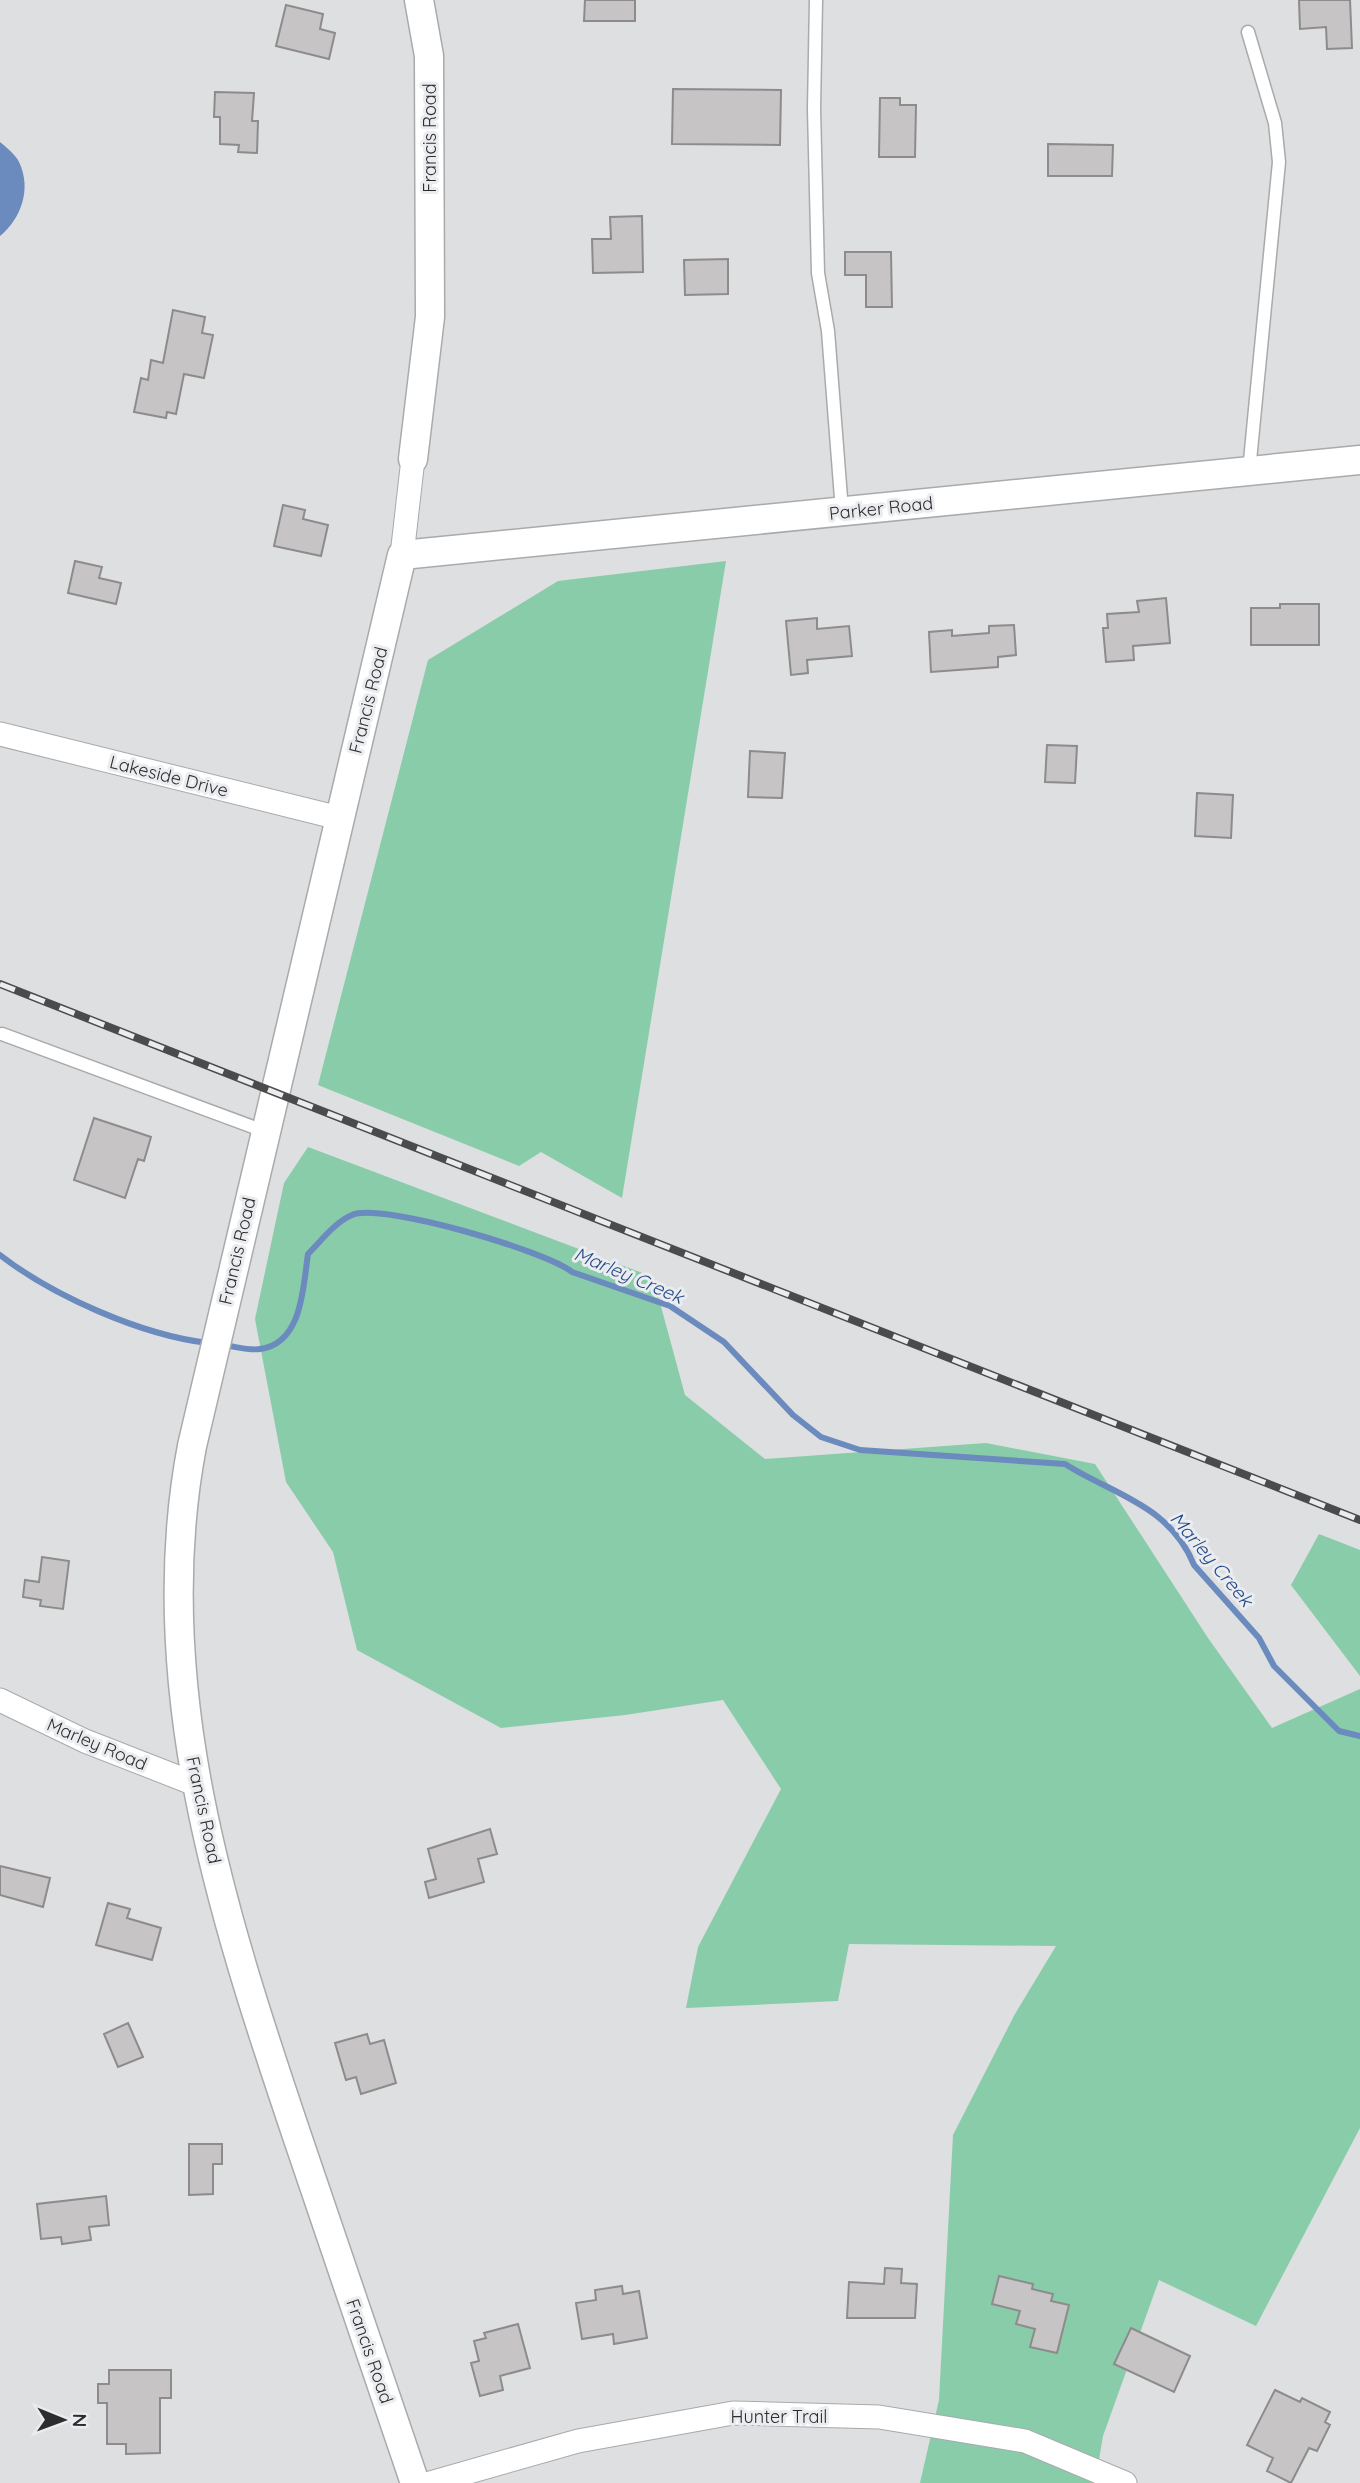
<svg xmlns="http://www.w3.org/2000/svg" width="1360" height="2483" viewBox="0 0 1360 2483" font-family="Quicksand,sans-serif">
<rect width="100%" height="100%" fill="#dddfe1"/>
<path fill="#89cca9" d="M 726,561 L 622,1198 L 541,1152 L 519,1166 L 318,1085 L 428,660 L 558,581 Z
M 308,1147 L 653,1277 L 685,1395 L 765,1459 L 986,1443 L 1095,1464 L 1208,1638 L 1272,1728 L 1360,1689 L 1360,2128 L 1256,2326 L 1159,2280 L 1103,2436 L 1095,2483 L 920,2483 L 939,2400 L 953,2135 L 1015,2014 L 1056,1946 L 849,1944 L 838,2001 L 686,2008 L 698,1947 L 781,1789 L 723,1700 L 625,1715 L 501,1728 L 357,1650 L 333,1552 L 286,1482 L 255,1319 L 284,1183 Z
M 1319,1534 L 1360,1550 L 1360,1676 L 1291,1585 Z"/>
<path fill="#6b8abe" d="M 0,142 C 6,147 16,155 19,162 C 32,189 21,219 0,236 Z"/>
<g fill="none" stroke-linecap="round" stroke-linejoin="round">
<path stroke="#6b8abe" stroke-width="6" d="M 0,1255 C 53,1296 141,1335 208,1343
M 222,1345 C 234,1346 249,1351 260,1349 C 303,1343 303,1286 308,1254 C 321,1241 335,1222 352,1215 C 381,1202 546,1251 572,1272 L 670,1306 L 724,1342 L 793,1415 L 821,1437 L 860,1450 L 1065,1464 C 1112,1494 1170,1505 1194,1565 L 1259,1638 L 1274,1666 L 1339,1731 L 1360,1736"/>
</g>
<path fill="#c7c4c5" stroke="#8d8b8c" stroke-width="2" d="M 585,0 L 635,0 L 635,21 L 584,21 Z
M 1299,0 L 1350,0 L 1352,48 L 1327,49 L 1326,27 L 1300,29 Z
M 286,5 L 323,14 L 320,29 L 335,33 L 329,59 L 276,46 Z
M 673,89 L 781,90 L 780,145 L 672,144 Z
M 215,92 L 254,93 L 252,121 L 258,121 L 257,153 L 238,152 L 239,145 L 220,144 L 220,117 L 214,117 Z
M 880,98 L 900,98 L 900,105 L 916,105 L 915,157 L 879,157 Z
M 1048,144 L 1113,145 L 1112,176 L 1048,176 Z
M 642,216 L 643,272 L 593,273 L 592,239 L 611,239 L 610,217 Z
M 845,252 L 891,252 L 892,307 L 866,307 L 866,275 L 845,275 Z
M 728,259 L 728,294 L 685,295 L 684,260 Z
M 173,310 L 205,317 L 202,333 L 213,335 L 204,378 L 184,374 L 176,414 L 167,412 L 166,418 L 134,412 L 141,378 L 148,380 L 151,360 L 163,363 Z
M 283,505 L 305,510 L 303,519 L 328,525 L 321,556 L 274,546 Z
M 75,561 L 102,567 L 99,578 L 121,583 L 116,604 L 68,593 Z
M 1166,598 L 1170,643 L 1133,646 L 1134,660 L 1106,662 L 1103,628 L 1108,628 L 1107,614 L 1139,612 L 1137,601 Z
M 1280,604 L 1319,604 L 1319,645 L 1251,645 L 1251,608 L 1280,608 Z
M 817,618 L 817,629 L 849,626 L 852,656 L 807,660 L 808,673 L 791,675 L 786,621 Z
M 1014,625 L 1016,655 L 998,657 L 998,667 L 931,672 L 929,632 L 952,630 L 952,636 L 989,633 L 989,626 Z
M 1047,745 L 1077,746 L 1075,783 L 1045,782 Z
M 750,751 L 785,753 L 782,798 L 748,797 Z
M 1197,793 L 1233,795 L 1231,838 L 1195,836 Z
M 94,1118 L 151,1137 L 144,1161 L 138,1159 L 125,1198 L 74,1180 Z
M 42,1557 L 69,1561 L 63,1609 L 40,1606 L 41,1600 L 23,1597 L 25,1580 L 39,1582 Z
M 490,1829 L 497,1854 L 478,1859 L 484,1882 L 429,1898 L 425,1882 L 436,1879 L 428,1849 Z
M 0,1866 L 50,1878 L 43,1907 L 0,1895 Z
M 108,1903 L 130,1909 L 127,1918 L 161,1928 L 152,1960 L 96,1945 Z
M 128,2023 L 143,2057 L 118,2067 L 104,2034 Z
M 367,2034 L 370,2044 L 384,2040 L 396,2083 L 361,2094 L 356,2077 L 346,2080 L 335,2043 Z
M 189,2144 L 222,2144 L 222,2164 L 213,2164 L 213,2194 L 189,2195 Z
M 106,2196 L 109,2225 L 89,2227 L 91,2240 L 62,2244 L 61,2237 L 41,2239 L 37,2204 Z
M 885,2268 L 902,2269 L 901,2283 L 917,2284 L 915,2318 L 847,2318 L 849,2282 L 884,2284 Z
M 999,2276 L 1033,2284 L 1032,2289 L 1053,2294 L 1051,2301 L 1069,2305 L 1057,2353 L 1030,2347 L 1035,2329 L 1016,2324 L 1020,2311 L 992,2304 Z
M 622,2286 L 623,2294 L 639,2291 L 647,2338 L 614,2344 L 613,2334 L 582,2339 L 576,2303 L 596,2300 L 595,2290 Z
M 518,2324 L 530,2368 L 500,2376 L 503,2390 L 480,2396 L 471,2363 L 479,2361 L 474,2341 L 486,2338 L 484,2333 Z
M 1131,2328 L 1190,2356 L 1174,2392 L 1114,2364 Z
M 109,2370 L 171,2370 L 171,2398 L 160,2398 L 160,2453 L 126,2454 L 126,2444 L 107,2444 L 107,2403 L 98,2403 L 98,2384 L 109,2384 Z
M 1275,2390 L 1300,2402 L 1302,2398 L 1330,2412 L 1325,2422 L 1330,2425 L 1317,2451 L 1309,2448 L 1291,2483 L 1267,2471 L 1273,2458 L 1247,2445 Z"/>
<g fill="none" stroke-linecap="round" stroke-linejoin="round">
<g stroke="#a8aaac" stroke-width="15">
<path id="service" d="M 816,0 L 814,109 L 818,273 L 828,331 L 842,511
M 1248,32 L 1275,123 L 1279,162 L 1249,471
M 2,1034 L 264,1131"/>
</g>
<g stroke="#a8aaac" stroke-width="25">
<path id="minor" d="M 402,555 L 413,459
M 0,734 L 339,818
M 0,1700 L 85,1741 L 195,1784
M 430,2483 L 578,2441 L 733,2413 L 879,2417 L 1025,2441 L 1125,2483"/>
</g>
<g stroke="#a8aaac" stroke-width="31">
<path id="tertiary" d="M 413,459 L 430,317 L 429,56 L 419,0
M 415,2483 C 376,2367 337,2251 297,2136 C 222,1914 147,1682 192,1446 L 402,555 L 1360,460"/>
</g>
<use href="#service" stroke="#fff" stroke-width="12"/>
<use href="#minor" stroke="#fff" stroke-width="23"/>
<use href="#tertiary" stroke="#fff" stroke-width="28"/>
<g stroke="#4b4b4c" stroke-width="8">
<path id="rail" d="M 0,984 L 1360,1520"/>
</g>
<use href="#rail" stroke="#ebecef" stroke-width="5" stroke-dasharray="16" stroke-linecap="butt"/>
</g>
<g text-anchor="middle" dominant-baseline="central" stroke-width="6" stroke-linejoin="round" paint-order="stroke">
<g font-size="18" fill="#2d2d2e" stroke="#ebecef">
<text transform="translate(429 138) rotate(-90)">Francis Road</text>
<text transform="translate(881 508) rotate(-6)">Parker Road</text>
<text transform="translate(368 700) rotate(-76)">Francis Road</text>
<text transform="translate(169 776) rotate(14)">Lakeside Drive</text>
<text transform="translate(237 1251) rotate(-77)">Francis Road</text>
<text transform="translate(97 1744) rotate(23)">Marley Road</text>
<text transform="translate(204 1810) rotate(78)">Francis Road</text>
<text transform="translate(370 2351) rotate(71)">Francis Road</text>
<text x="779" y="2416">Hunter Trail</text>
</g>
<g font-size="19" font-style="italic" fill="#23498a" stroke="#ebecef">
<text transform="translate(629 1275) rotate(23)">Marley Creek</text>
<text transform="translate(1212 1559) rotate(50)">Marley Creek</text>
</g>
</g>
<g transform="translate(63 2420) rotate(91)" stroke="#ebecef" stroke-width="5" paint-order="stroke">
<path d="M0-5L12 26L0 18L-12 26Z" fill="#2d2d2e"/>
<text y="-10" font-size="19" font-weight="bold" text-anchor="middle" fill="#2d2d2e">N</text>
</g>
</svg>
